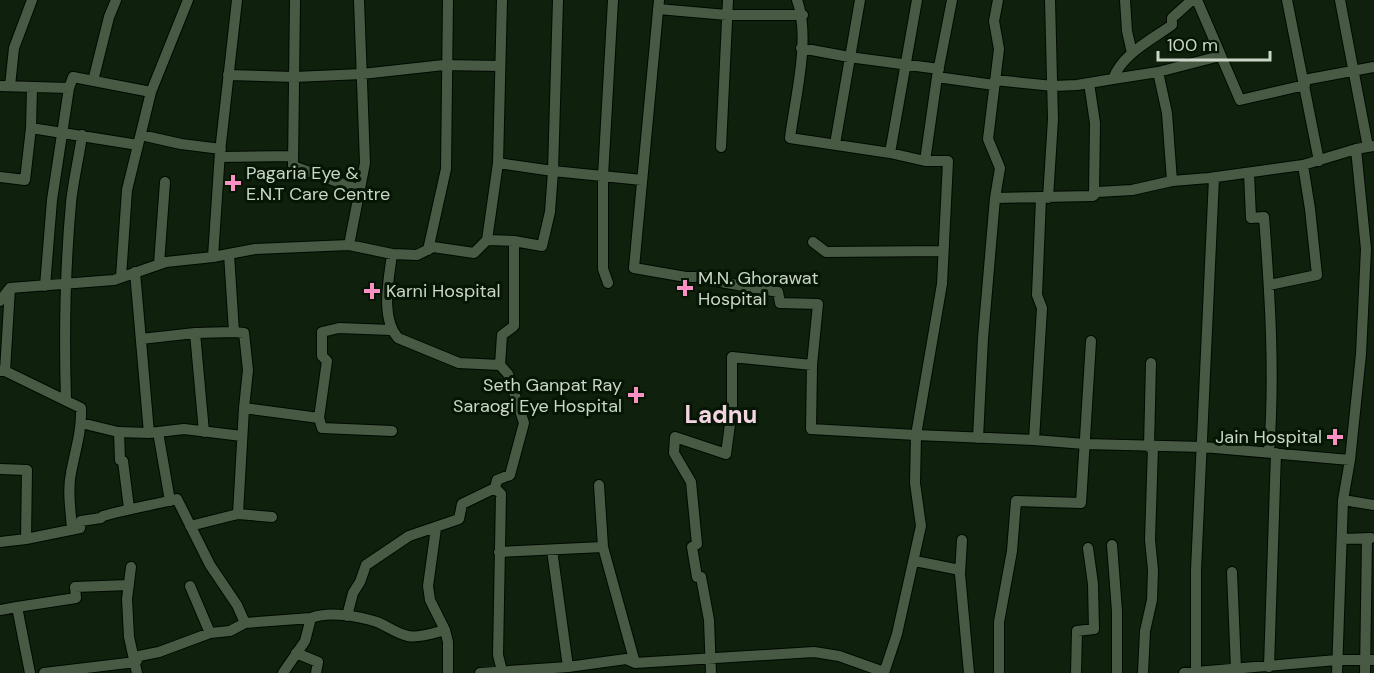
<svg xmlns="http://www.w3.org/2000/svg" width="1374" height="673" viewBox="0 0 1374 673" font-family="'DM Sans',sans-serif">
<rect width="100%" height="100%" fill="#0f200c"/>
<g fill="none" stroke-linecap="round" stroke-linejoin="round">
<g stroke="#000900" stroke-width="12">
<path id="minor" d="M 295,0 L 293,166 L 360,190
M 502,0 L 498,163 L 553,171 L 558,0
M 659,0 L 634,268 L 686,277 L 707,277 L 715,281 L 778,292 L 780,303 L 818,304 L 812,365 L 732,357 L 732,409 L 726,454 L 675,437 L 674,453 L 691,482 L 697,544 L 692,547 L 697,577 L 701,577 L 709,620 L 711,673
M 797,0 C 811,38 795,98 790,138 L 890,153 L 925,161
M 998,0 L 994,21 L 999,49 L 988,139 L 1000,168 L 995,198 L 1093,196 L 1097,192 L 1132,190 L 1172,181 L 1209,178 L 1303,165 L 1356,149 L 1374,146
M 1125,0 L 1127,31 L 1132,53
M 1197,0 L 1240,100 L 1305,85
M 1287,0 L 1319,161
M 1340,0 L 1368,147
M 658,9 L 727,15 L 803,15
M 801,48 L 849,57 L 939,69
M 1158,72 L 1167,113 L 1172,181
M 228,75 L 294,77 L 362,74 L 444,65 L 500,66
M 937,77 L 994,85
M 1113,79 L 1158,72 L 1220,56
M 995,80 L 1053,86 L 1077,85 L 1113,79 C 1122,54 1151,40 1172,25 L 1172,18 L 1192,0
M 1304,80 L 1374,67
M 93,81 L 109,17 L 116,0
M 1089,83 L 1095,123 L 1094,194
M 0,86 L 69,88
M 10,86 L 14,48 L 32,0
M 31,128 L 138,145
M 141,135 L 181,144 L 221,149
M 835,144 L 860,0
M 721,147 L 728,0
M 890,153 L 917,0
M 220,157 L 293,156
M 1249,173 L 1251,218 L 1264,217 C 1270,296 1275,373 1269,452
M 0,177 L 25,180 L 31,128 L 32,87
M 1041,198 L 1037,295 L 1042,308 L 1034,440 L 1085,444 L 1203,447 L 1350,460 L 1361,354 L 1366,249 L 1356,149
M 1048,198 L 1053,119 L 1050,0
M 487,240 L 498,163
M 813,242 L 826,252 L 943,251
M 349,245 L 365,163 L 359,0
M 428,250 L 446,169 L 448,0
M 229,254 L 234,332 L 244,333 L 248,370 L 244,408 L 238,514
M 392,254 C 389,279 380,317 398,338 L 459,363 L 500,365
M 213,257 L 220,152 L 237,0
M 159,264 L 165,182
M 135,272 L 149,433
M 121,277 L 127,190 L 151,92 L 188,0
M 608,283 L 603,269 L 603,176 L 613,0
M 1269,285 L 1317,275 L 1310,209 L 1303,165
M 45,286 L 52,200 L 69,88 L 73,77 L 151,92
M 0,301 L 10,288 L 114,280 L 166,262 L 213,257 L 255,249 L 349,245 L 392,254 L 417,255 L 433,247 L 474,253 L 487,240 L 514,241 L 542,246 L 550,212 L 553,171 L 642,180
M 195,333 L 204,432
M 141,339 L 195,333 L 234,332
M 812,365 L 811,429 L 916,435 L 942,284 L 948,161 L 925,161 L 937,77 L 952,0
M 0,371 L 5,371 L 81,408 C 82,431 75,451 71,473 C 67,492 71,511 72,530
M 5,371 L 10,288
M 66,400 C 64,335 65,269 71,203 C 73,181 79,158 82,135
M 244,408 L 319,418 L 322,428 L 392,431
M 319,418 L 327,361 L 322,356 L 322,332 L 339,328 L 391,330
M 81,423 L 118,432 L 149,433 L 184,429 L 242,436
M 119,432 L 120,460 L 123,461 L 129,508
M 158,432 L 170,501
M 978,438 L 983,338 L 995,198
M 1149,447 L 1151,363
M 1350,460 L 1343,500 L 1374,505
M 0,469 L 27,470 L 26,539
M 599,485 L 603,547 L 635,663
M 495,488 L 501,494 L 498,655 L 502,671
M 190,526 L 238,514 L 272,517
M 436,528 L 428,586 L 430,600 L 445,630 L 448,642 L 448,673
M 1342,539 L 1371,538
M 962,540 L 960,574 L 969,673
M 0,542 L 26,539 L 80,528 L 81,521 L 101,518 L 103,516 C 127,509 152,505 177,499 L 210,565 L 237,605 L 245,623
M 1112,545 L 1117,611 L 1117,673
M 552,550 L 568,667
M 499,552 L 603,547
M 915,561 L 960,570
M 131,567 L 127,599 L 129,637 L 137,673
M 1232,572 L 1236,669
M 190,586 L 210,633
M 17,607 L 76,598 L 75,587 L 129,585
M 0,610 L 17,607 L 30,673
M 347,616 L 353,593 L 360,582 L 366,565 L 409,536 L 459,519 L 462,504 L 495,488 L 497,480 L 510,475 L 524,423 L 508,374 L 500,365 L 502,335 L 514,326 L 514,241
M 296,653 L 318,662 L 316,673
M 1269,667 L 1276,453
M 44,673 L 136,662 L 139,656 L 159,652 L 210,633 L 230,631 L 245,623 L 311,618 C 330,611 358,616 377,622 C 387,626 397,634 408,636 C 419,638 434,633 445,630
M 283,673 L 305,641 L 311,618
M 480,673 L 568,667 L 626,659 L 635,663 L 814,652 L 839,656 L 884,672
M 884,673 L 897,634 L 921,526 L 915,483 L 916,435 L 1034,440
M 999,673 L 999,622 L 1012,551 L 1016,501 L 1081,503 L 1091,341
M 1076,673 L 1077,631 L 1094,629 L 1093,584 L 1088,548
M 1143,673 L 1145,631 L 1152,600 L 1153,570 L 1150,540 L 1153,447
M 1184,673 L 1337,660 L 1374,660
M 1196,673 L 1196,570 L 1214,178
M 1337,673 L 1343,500
M 1365,673 L 1367,538"/>
</g>
<use href="#minor" stroke="#485a44" stroke-width="10"/>
</g>
<g fill="#fc8fc3" stroke="#061605" stroke-width="2">
<path d="M230 174h6v6h6v6h-6v6h-6v-6h-6v-6h6z"/>
<path d="M682 279h6v6h6v6h-6v6h-6v-6h-6v-6h6z"/>
<path d="M369 282h6v6h6v6h-6v6h-6v-6h-6v-6h6z"/>
<path d="M633 386h6v6h6v6h-6v6h-6v-6h-6v-6h6z"/>
<path d="M1332 428h6v6h6v6h-6v6h-6v-6h-6v-6h6z"/>
</g>
<g text-anchor="middle" dominant-baseline="central" stroke-width="6" stroke-linejoin="round" paint-order="stroke">
<g font-size="18" fill="#cbd6c9" stroke="#061605" text-anchor="start">
<text x="246" y="173">Pagaria Eye &amp;<tspan x="246" dy="21">E.N.T Care Centre</tspan></text>
<text x="698" y="278">M.N. Ghorawat<tspan x="698" dy="21">Hospital</tspan></text>
<text x="386" y="291">Karni Hospital</text>
<text x="622" y="385" text-anchor="end">Seth Ganpat Ray<tspan x="622" dy="21">Saraogi Eye Hospital</tspan></text>
<text x="1322" y="437" text-anchor="end">Jain Hospital</text>
</g>
<g font-size="24" font-weight="bold" fill="#f5d5e2" stroke="#061605">
<text x="721" y="414">Ladnu</text>
</g>
</g>
<path d="M1158 51v9h112v-9" fill="none" stroke="#cbd6c9" stroke-width="3"/>
<text x="1167" y="51" font-size="18" fill="#cbd6c9" stroke="#061605" stroke-width="4.5" paint-order="stroke">100 m</text>
</svg>
